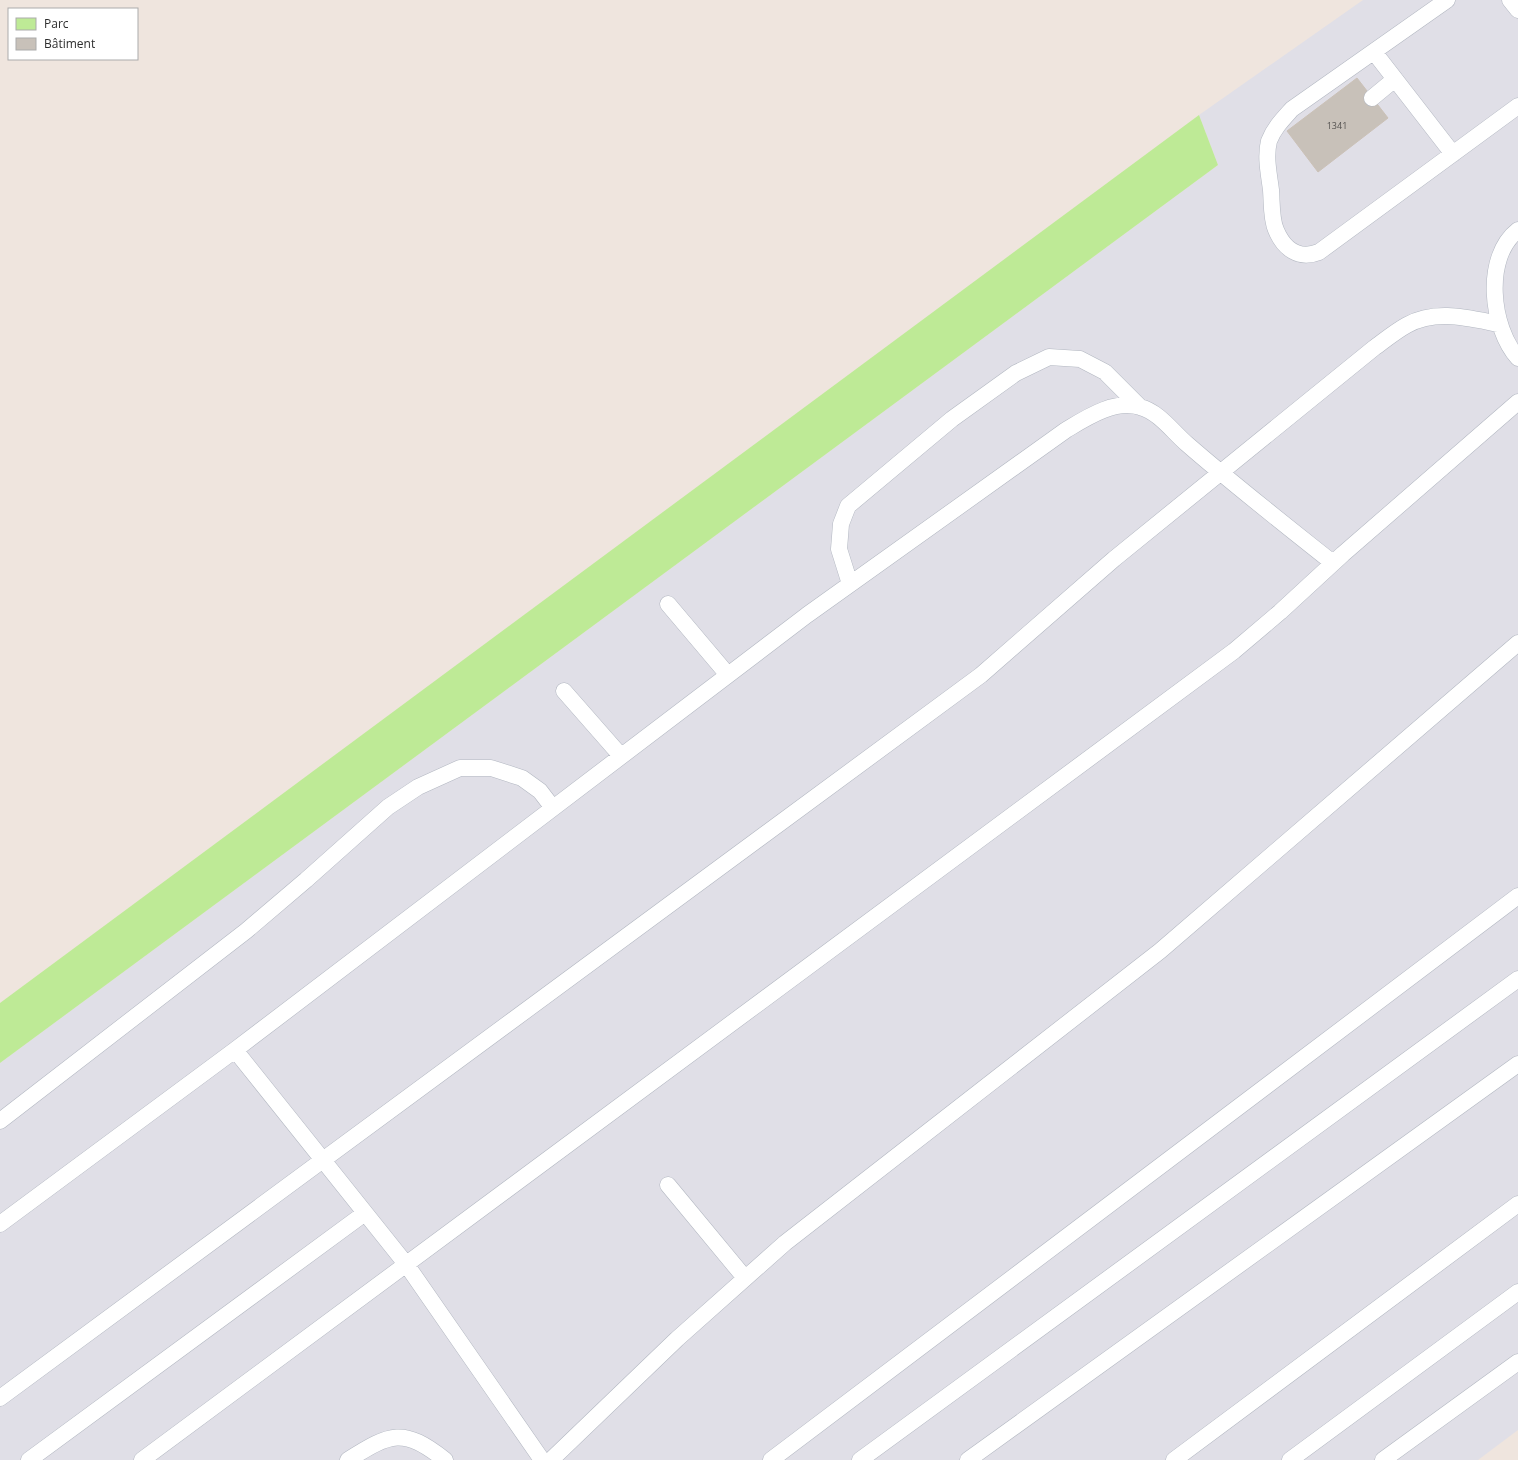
<svg xmlns="http://www.w3.org/2000/svg" width="1518" height="1460" viewBox="0 0 1518 1460" font-family="'Open Sans',sans-serif">
<rect width="100%" height="100%" fill="#efe5de"/>
<path fill="#e0dfe7" d="M 1363,0 L 1518,0 L 1518,1430 L 1478,1460 L 0,1460 L 0,1063 L 1218,165 L 1199,115 Z"/>
<path fill="#beea96" d="M 1199,115 L 1218,165 L 0,1063 L 0,1003 Z"/>
<path fill="#c8c1b9" stroke="#cbc1b7" d="M 1357,78 L 1388,118 L 1318,172 L 1287,131 Z"/>
<g fill="none" stroke-linecap="round" stroke-linejoin="round">
<g stroke="#b2b7c1" stroke-width="17">
<path id="lane" d="M 1447,0 L 1292,109 C 1283,119 1274,128 1269,141 C 1265,157 1269,174 1271,190 C 1272,202 1271,219 1276,230 C 1284,249 1299,260 1319,252 L 1518,106
M 1510,0 L 1518,10
M 1374,52 L 1453,154
M 1372,98 L 1395,79
M 1518,230 C 1483,257 1491,328 1518,358
M 850,584 L 839,549 L 841,524 L 848,506 L 952,419 L 1016,373 L 1049,357 L 1080,359 L 1105,372 L 1139,406
M 668,604 L 728,675
M 564,691 L 621,756
M 235,1050 L 406,1264 L 542,1460
M 0,1121 L 246,931 L 306,880 L 388,807 L 418,787 L 460,768 L 491,768 L 522,778 L 540,791 L 553,808
M 668,1185 L 745,1278
M 0,1224 L 235,1050 L 807,615 L 1066,430 C 1086,418 1115,399 1140,407 C 1159,412 1172,431 1187,444 C 1234,485 1284,524 1333,563
M 0,1398 L 981,675 L 1114,559 L 1374,348 C 1385,340 1396,331 1407,325 C 1436,309 1468,318 1499,324
M 29,1460 L 365,1213
M 142,1460 L 1234,651 L 1280,612 L 1343,554 L 1518,402
M 348,1460 C 391,1433 403,1427 445,1460
M 551,1460 L 677,1339 L 785,1243 L 1160,951 L 1518,643
M 771,1460 L 1518,896
M 860,1460 L 1518,979
M 968,1460 L 1518,1064
M 1174,1460 L 1518,1204
M 1290,1460 L 1518,1292
M 1383,1460 L 1518,1362"/>
</g>
<use href="#lane" stroke="#fff" stroke-width="16"/>
</g>
<g text-anchor="middle" dominant-baseline="central" stroke-width="3" stroke-linejoin="round" paint-order="stroke">
<g font-size="9" fill="#545250">
<text x="1337" y="125">1341</text>
</g>
</g>
<rect x="8" y="8" width="130" height="52" fill="#ffffff" stroke="#ababab"/>
<rect x="16" y="18" width="20" height="12" fill="#beea96" stroke="#ababab"/>
<text x="44" y="28" font-size="12" fill="#2d2d2d">Parc</text>
<rect x="16" y="38" width="20" height="12" fill="#c8c1b9" stroke="#ababab"/>
<text x="44" y="48" font-size="12" fill="#2d2d2d">Bâtiment</text>
</svg>
